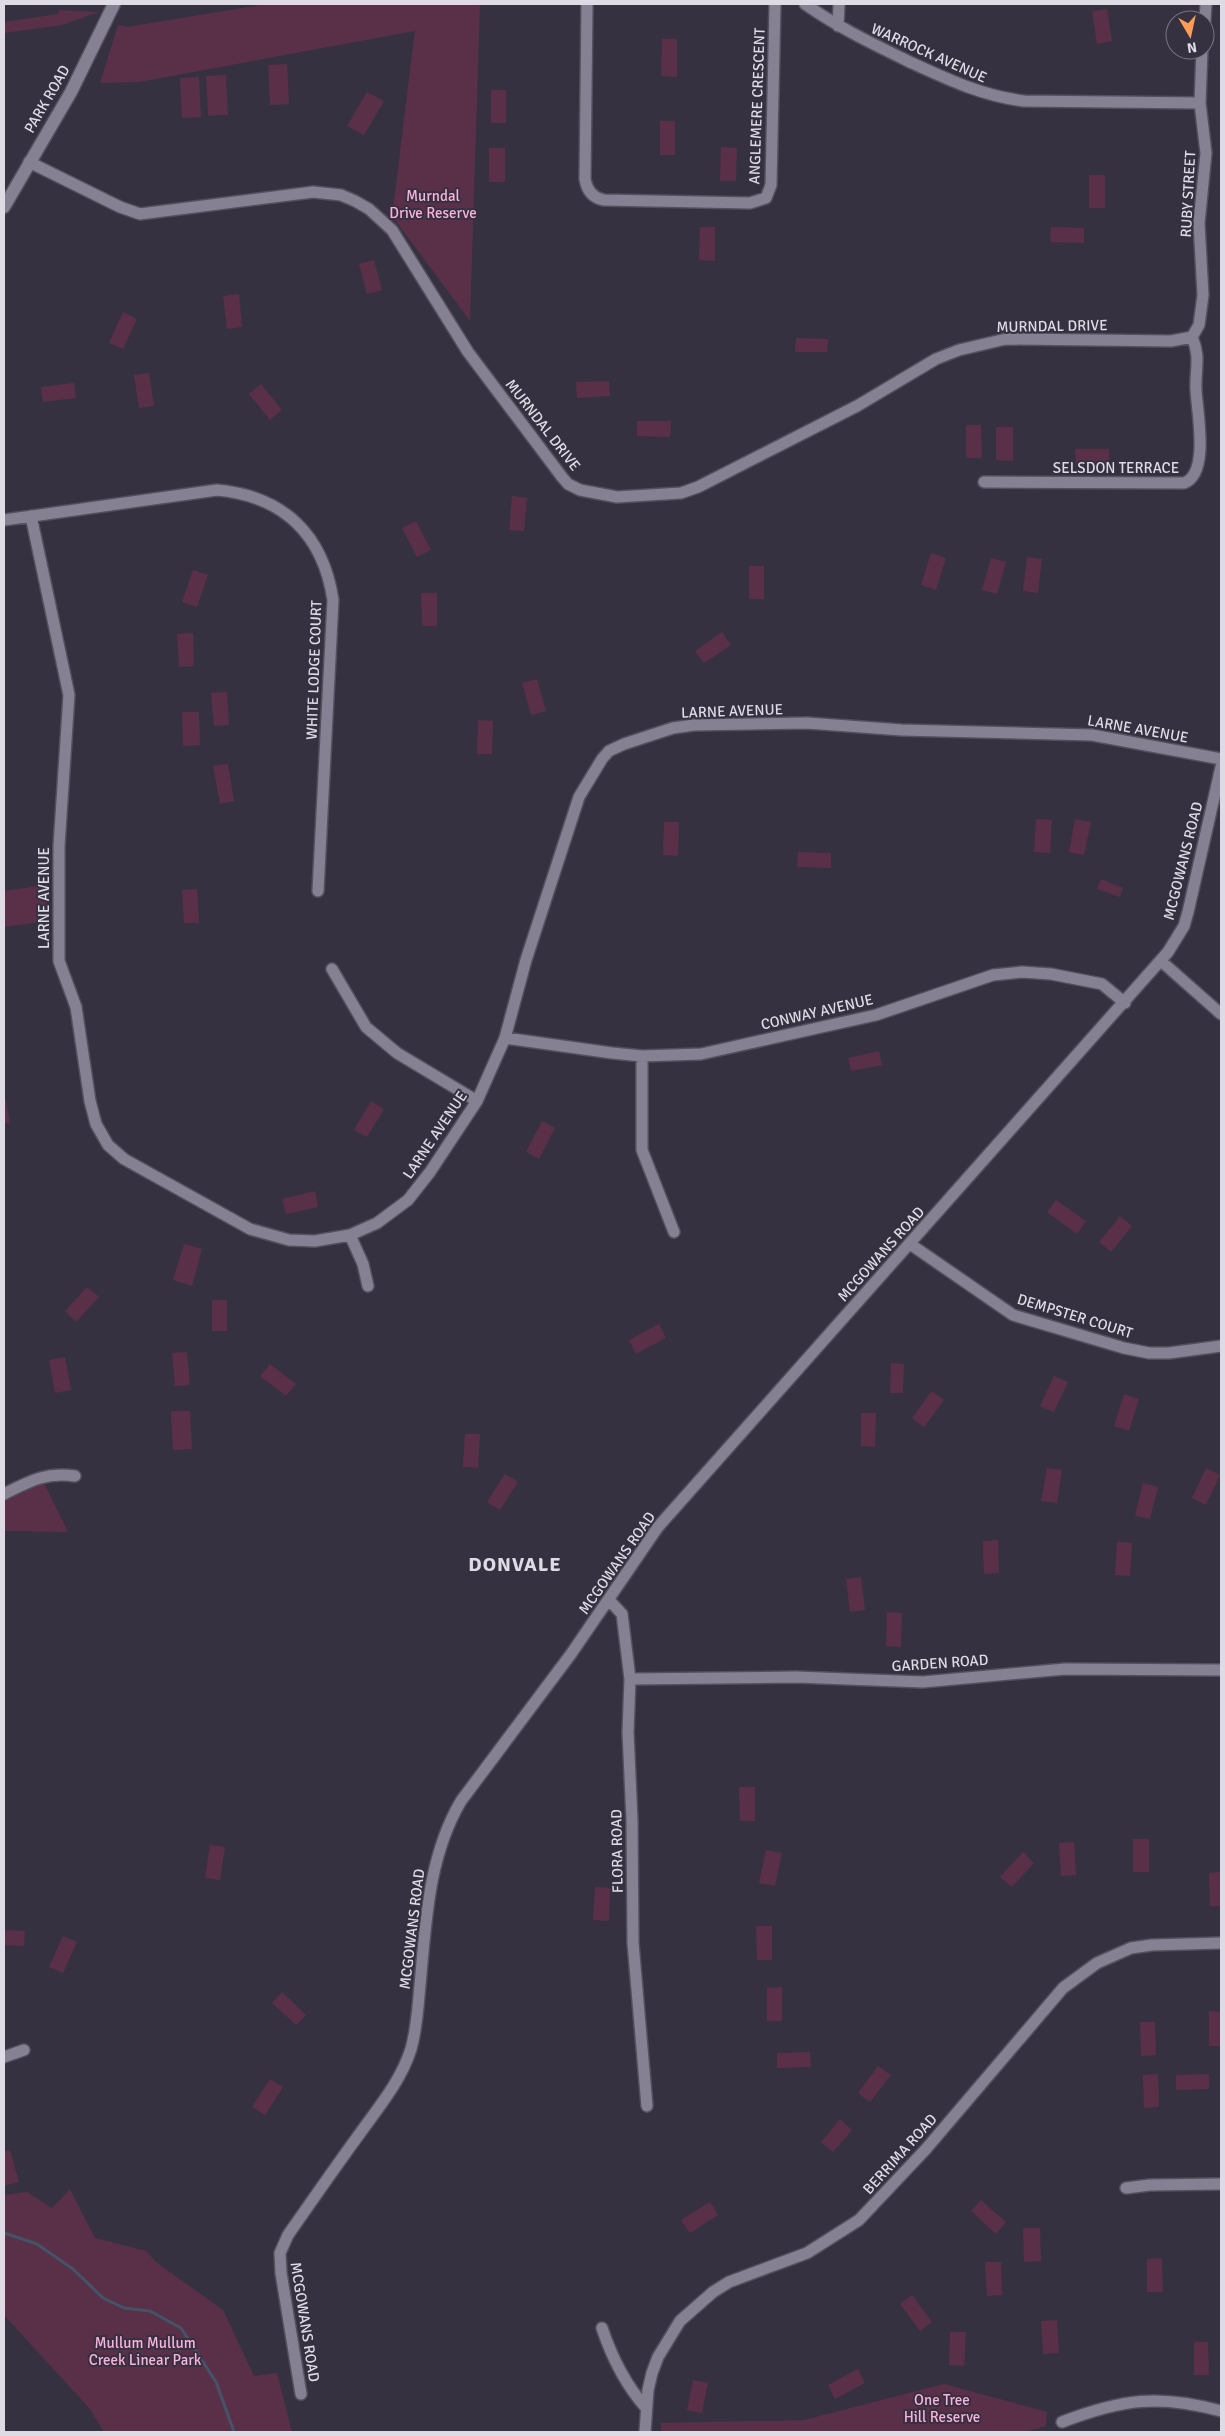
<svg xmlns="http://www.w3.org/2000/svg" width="1225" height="2436" viewBox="0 0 1225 2436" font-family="Signika,sans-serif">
<rect width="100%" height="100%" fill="#353141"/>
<path fill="#5a3049" d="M 266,4 L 480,4 L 470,321 L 392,216 L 415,31 L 139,82 L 100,83 L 118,25 L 127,27 Z
M 1107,9 L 1112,41 L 1097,44 L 1092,11 Z
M 59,10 L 99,12 L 62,25 L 4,33 L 4,22 L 58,14 Z
M 662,39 L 677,39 L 677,77 L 661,76 Z
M 287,64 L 289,104 L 270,105 L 268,65 Z
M 226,75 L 228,115 L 208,116 L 206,76 Z
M 199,77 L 201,117 L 182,118 L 180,78 Z
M 491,90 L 506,90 L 506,123 L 491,123 Z
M 367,92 L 384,101 L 364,135 L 347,126 Z
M 660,121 L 675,121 L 675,155 L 660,155 Z
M 721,147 L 737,148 L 736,181 L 720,181 Z
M 489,148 L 505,148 L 505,182 L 489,182 Z
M 1089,175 L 1105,175 L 1105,208 L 1089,208 Z
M 700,227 L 715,227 L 715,261 L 699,260 Z
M 1051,227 L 1084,228 L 1084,243 L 1050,242 Z
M 374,260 L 382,290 L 367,294 L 359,264 Z
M 239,294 L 242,327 L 227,329 L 223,296 Z
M 123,312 L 137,319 L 123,349 L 109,343 Z
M 796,338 L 828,339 L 827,352 L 795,352 Z
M 149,373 L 154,406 L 139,408 L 134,375 Z
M 609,381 L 610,396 L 577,398 L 576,382 Z
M 74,383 L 76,398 L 43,402 L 41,387 Z
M 261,384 L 282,410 L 270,420 L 249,394 Z
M 637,421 L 671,421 L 670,437 L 637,436 Z
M 966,425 L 981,425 L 982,458 L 966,458 Z
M 996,427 L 1013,427 L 1013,461 L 996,460 Z
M 1075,449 L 1109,449 L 1109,464 L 1076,465 Z
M 512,496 L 527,498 L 524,531 L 509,530 Z
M 416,521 L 431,550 L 417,557 L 402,528 Z
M 931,553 L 946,558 L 936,590 L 921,585 Z
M 1027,557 L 1042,559 L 1038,593 L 1023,591 Z
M 991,558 L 1006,562 L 997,594 L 982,590 Z
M 749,566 L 764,566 L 764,599 L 749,599 Z
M 193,570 L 208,575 L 197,607 L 182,602 Z
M 421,593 L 437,593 L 437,626 L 422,626 Z
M 722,632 L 731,645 L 704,663 L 695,651 Z
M 193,633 L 194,666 L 179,667 L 177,634 Z
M 537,679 L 546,711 L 531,715 L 522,683 Z
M 227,692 L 229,725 L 214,726 L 211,693 Z
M 182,712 L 199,712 L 200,745 L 183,746 Z
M 478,720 L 493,721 L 492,754 L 477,754 Z
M 228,764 L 234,801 L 220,804 L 213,766 Z
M 1036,819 L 1052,820 L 1050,853 L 1034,852 Z
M 1075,819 L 1091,822 L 1084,855 L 1069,852 Z
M 664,822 L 679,822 L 678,856 L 663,855 Z
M 798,852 L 831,853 L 831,868 L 797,867 Z
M 1101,879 L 1123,888 L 1120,897 L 1097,889 Z
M 47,885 L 46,921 L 4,927 L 4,891 Z
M 197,889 L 199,923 L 184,923 L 182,890 Z
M 879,1051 L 882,1065 L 851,1071 L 848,1058 Z
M 4,1090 L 10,1123 L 4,1124 Z
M 371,1101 L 384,1109 L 367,1137 L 354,1130 Z
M 542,1121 L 555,1128 L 539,1159 L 526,1152 Z
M 315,1191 L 318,1207 L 286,1214 L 282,1199 Z
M 1056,1200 L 1086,1221 L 1077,1234 L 1047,1212 Z
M 1120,1216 L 1132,1226 L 1111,1252 L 1099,1242 Z
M 184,1244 L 202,1249 L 192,1286 L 173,1280 Z
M 87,1287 L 99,1297 L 76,1322 L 65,1311 Z
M 212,1300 L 227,1300 L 227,1331 L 212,1331 Z
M 659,1324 L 666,1338 L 636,1354 L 629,1340 Z
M 187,1352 L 190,1385 L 175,1386 L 172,1353 Z
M 65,1357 L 71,1390 L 55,1393 L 49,1360 Z
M 891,1363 L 904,1364 L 903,1393 L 890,1393 Z
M 270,1364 L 296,1384 L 286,1396 L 260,1376 Z
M 1054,1376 L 1068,1382 L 1054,1412 L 1040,1406 Z
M 932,1391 L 944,1400 L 924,1427 L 912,1418 Z
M 1124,1394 L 1139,1399 L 1129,1431 L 1114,1426 Z
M 171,1411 L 190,1411 L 192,1449 L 173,1450 Z
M 861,1413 L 876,1413 L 875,1447 L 861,1446 Z
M 465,1434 L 480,1434 L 478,1468 L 463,1467 Z
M 1047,1468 L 1062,1470 L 1057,1503 L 1041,1501 Z
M 1206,1468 L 1220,1475 L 1206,1505 L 1192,1498 Z
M 505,1474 L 518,1482 L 500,1510 L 487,1502 Z
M 44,1483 L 68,1532 L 4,1531 L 4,1501 Z
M 1143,1483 L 1158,1487 L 1150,1519 L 1135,1516 Z
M 998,1540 L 999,1573 L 984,1574 L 983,1541 Z
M 1117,1542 L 1132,1543 L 1130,1576 L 1115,1575 Z
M 861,1577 L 865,1610 L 850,1612 L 846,1579 Z
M 887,1612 L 902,1613 L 901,1647 L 886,1646 Z
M 739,1787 L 755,1787 L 755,1821 L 740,1821 Z
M 1133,1839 L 1149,1839 L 1149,1872 L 1133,1872 Z
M 1074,1842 L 1076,1875 L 1061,1876 L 1059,1843 Z
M 210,1845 L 225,1847 L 220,1880 L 205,1878 Z
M 766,1850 L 782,1853 L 775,1886 L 759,1883 Z
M 1023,1852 L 1034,1863 L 1012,1887 L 1000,1877 Z
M 1221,1872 L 1221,1906 L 1210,1906 L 1209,1873 Z
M 595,1887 L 610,1888 L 609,1921 L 593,1920 Z
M 756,1926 L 772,1926 L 772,1960 L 757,1960 Z
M 4,1930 L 25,1931 L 24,1946 L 4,1945 Z
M 63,1936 L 77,1942 L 63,1973 L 49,1967 Z
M 782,1987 L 782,2021 L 767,2021 L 767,1988 Z
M 282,1992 L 306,2015 L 296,2025 L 272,2003 Z
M 1209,2011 L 1221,2012 L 1221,2046 L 1209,2046 Z
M 1140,2022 L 1155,2022 L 1156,2055 L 1141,2056 Z
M 810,2052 L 811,2067 L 777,2068 L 777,2053 Z
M 878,2066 L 891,2075 L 870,2102 L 858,2093 Z
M 1158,2074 L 1159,2107 L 1144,2108 L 1143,2075 Z
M 1209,2074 L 1209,2089 L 1176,2090 L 1176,2075 Z
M 270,2079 L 283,2087 L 265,2115 L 252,2107 Z
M 840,2119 L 852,2130 L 833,2152 L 821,2142 Z
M 10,2150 L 19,2182 L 4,2186 L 4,2152 Z
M 70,2189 L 95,2238 L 146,2251 L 157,2263 L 223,2310 L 254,2376 L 277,2373 L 292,2432 L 104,2432 L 90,2409 L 4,2315 L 4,2195 L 27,2192 L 52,2208 Z
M 981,2200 L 1006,2222 L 996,2234 L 971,2211 Z
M 710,2202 L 718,2215 L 690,2233 L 681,2220 Z
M 1023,2228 L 1040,2228 L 1041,2261 L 1024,2262 Z
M 1162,2258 L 1163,2292 L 1147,2292 L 1147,2259 Z
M 985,2262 L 1001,2262 L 1002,2295 L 987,2296 Z
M 912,2295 L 932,2322 L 920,2331 L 900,2304 Z
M 1057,2320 L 1059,2353 L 1043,2354 L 1041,2321 Z
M 950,2332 L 966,2332 L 964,2366 L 949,2365 Z
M 1194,2342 L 1208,2342 L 1209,2375 L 1194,2375 Z
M 858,2369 L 865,2383 L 835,2399 L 828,2385 Z
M 693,2380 L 708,2383 L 702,2413 L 687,2410 Z
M 944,2384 L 1047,2412 L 1046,2426 L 1024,2432 L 661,2432 L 661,2423 L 804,2420 Z"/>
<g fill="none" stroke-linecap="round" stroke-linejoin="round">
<path stroke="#435468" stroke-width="3" d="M 4,2233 L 37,2244 L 73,2269 L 103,2298 L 124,2308 L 150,2311 L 181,2328 L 216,2382 L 234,2432"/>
<g stroke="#534f5c" stroke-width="14">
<path id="minor" d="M 587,4 L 585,179 C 587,191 593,198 604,200 L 750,203 L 766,198 L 771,185 L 775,4
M 805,4 C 839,28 875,45 912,63 C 949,80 983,96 1024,101 L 1200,103
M 1205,20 L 1206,4
M 838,26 L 839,4
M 29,162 L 120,207 L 140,214 L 313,192 L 341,195 L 355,201 L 369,209 L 392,230 L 468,352 L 562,477 L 568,484 L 580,490 L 617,497 L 681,493 L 698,487 L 857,406 L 936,359 L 959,350 L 1006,339 L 1171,341 L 1192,337
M 1192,337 L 1199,325 L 1203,295 L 1199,223 L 1206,153 L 1200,103 L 1202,50
M 984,482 L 1184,483 C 1210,474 1197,411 1196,390 C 1195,369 1201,357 1192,337
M 31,516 L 69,695 L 59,846 L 59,961 L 76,1007 L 90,1101 L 96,1124 L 108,1145 L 124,1159 L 250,1229 L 289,1240 L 315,1241 L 350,1235 L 377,1223 L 408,1200 L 430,1172 L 477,1101 L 505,1038 L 526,960 L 579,797 L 602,759 L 609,751 L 624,744 L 673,728 L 694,725 L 807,723 L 902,730 L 1092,735 L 1221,759
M 4,520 L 217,490 C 283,496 323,534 333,600 L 318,891
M 1161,961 L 1221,1014
M 332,969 L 366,1027 L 397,1053 L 477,1101
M 505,1038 L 612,1053 L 642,1056 L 701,1054 L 876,1015 L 993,975 L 1022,972 L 1051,974 L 1102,984 L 1125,1003
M 642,1056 L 642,1150 L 674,1232
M 350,1235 L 363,1264 L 368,1286
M 910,1244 L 1013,1315 L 1124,1348 L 1149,1353 L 1169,1353 L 1221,1346
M 4,1494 C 30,1481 45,1472 75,1476
M 610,1601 L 622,1614 L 630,1679 L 628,1732 L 632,1820 L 633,1943 L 647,2106
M 630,1679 L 796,1677 L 923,1682 L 1065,1669 L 1221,1670
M 4,2057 L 24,2050
M 1126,2188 L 1150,2185 L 1221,2184
M 602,2328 C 612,2358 625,2384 646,2408
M 301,2394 L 281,2273 L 280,2253 L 288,2235 C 311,2202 334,2169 358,2136 C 378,2108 401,2081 411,2049 C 417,2028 418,2006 420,1985 C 426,1922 428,1857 461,1801 L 571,1654 L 658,1527 L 1168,952 L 1184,926 L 1188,912 L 1221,767
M 1062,2422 C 1122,2399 1159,2394 1221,2411
M 645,2432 L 648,2390 L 652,2373 L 658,2357 L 680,2321 L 713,2292 L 729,2282 L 807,2253 L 859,2220 L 926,2149 L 1063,1988 L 1097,1963 L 1131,1948 L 1152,1945 L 1221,1943"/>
</g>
<g stroke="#534f5c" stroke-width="15">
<path id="tertiary" d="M 4,207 L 71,92 L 114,4"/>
</g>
<use href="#minor" stroke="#858092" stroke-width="11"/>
<use href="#tertiary" stroke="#858092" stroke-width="12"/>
</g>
<g text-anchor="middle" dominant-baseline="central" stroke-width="4" stroke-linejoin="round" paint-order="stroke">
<g font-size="15" fill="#dedbe5" stroke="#353141">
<text transform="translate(929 53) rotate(24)">WARROCK AVENUE</text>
<text transform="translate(47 99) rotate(-60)">PARK ROAD</text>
<text transform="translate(757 106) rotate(-88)">ANGLEMERE CRESCENT</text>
<text transform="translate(1188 194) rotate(-87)">RUBY STREET</text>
<text transform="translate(1052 326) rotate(-1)">MURNDAL DRIVE</text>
<text transform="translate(543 425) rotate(52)">MURNDAL DRIVE</text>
<text x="1116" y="468">SELSDON TERRACE</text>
<text transform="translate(314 670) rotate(-88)">WHITE LODGE COURT</text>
<text transform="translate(732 711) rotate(-2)">LARNE AVENUE</text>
<text transform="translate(1138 729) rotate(10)">LARNE AVENUE</text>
<text transform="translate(1183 861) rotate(-76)">MCGOWANS ROAD</text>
<text transform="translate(44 898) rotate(-90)">LARNE AVENUE</text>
<text transform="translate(817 1012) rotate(-13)">CONWAY AVENUE</text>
<text transform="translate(435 1135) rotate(-56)">LARNE AVENUE</text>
<text transform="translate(881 1254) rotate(-48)">MCGOWANS ROAD</text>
<text transform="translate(1075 1316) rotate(17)">DEMPSTER COURT</text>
<text transform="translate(617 1563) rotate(-55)">MCGOWANS ROAD</text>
<text transform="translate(940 1663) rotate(-4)">GARDEN ROAD</text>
<text transform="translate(617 1851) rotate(-91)">FLORA ROAD</text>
<text transform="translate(412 1929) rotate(-83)">MCGOWANS ROAD</text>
<text transform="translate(900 2154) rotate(-48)">BERRIMA ROAD</text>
<text transform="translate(305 2322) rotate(81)">MCGOWANS ROAD</text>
</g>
<g font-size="15" fill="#fcb1dc" stroke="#353141">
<text x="433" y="196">Murndal<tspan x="433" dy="17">Drive Reserve</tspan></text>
<text x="145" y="2343">Mullum Mullum<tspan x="145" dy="17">Creek Linear Park</tspan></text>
<text x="942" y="2400">One Tree<tspan x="942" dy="17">Hill Reserve</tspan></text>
</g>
<g font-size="20" font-weight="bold" letter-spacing="1" fill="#dedbe5" stroke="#353141">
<text x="515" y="1564">DONVALE</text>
</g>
</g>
<rect width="1225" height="2436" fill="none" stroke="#dedbe5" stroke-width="10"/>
<g transform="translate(1190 35) rotate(171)"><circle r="24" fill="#353141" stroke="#797583"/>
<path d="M0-4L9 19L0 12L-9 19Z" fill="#fd9d55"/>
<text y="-8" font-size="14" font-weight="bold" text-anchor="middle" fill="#dedbe5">N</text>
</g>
</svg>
